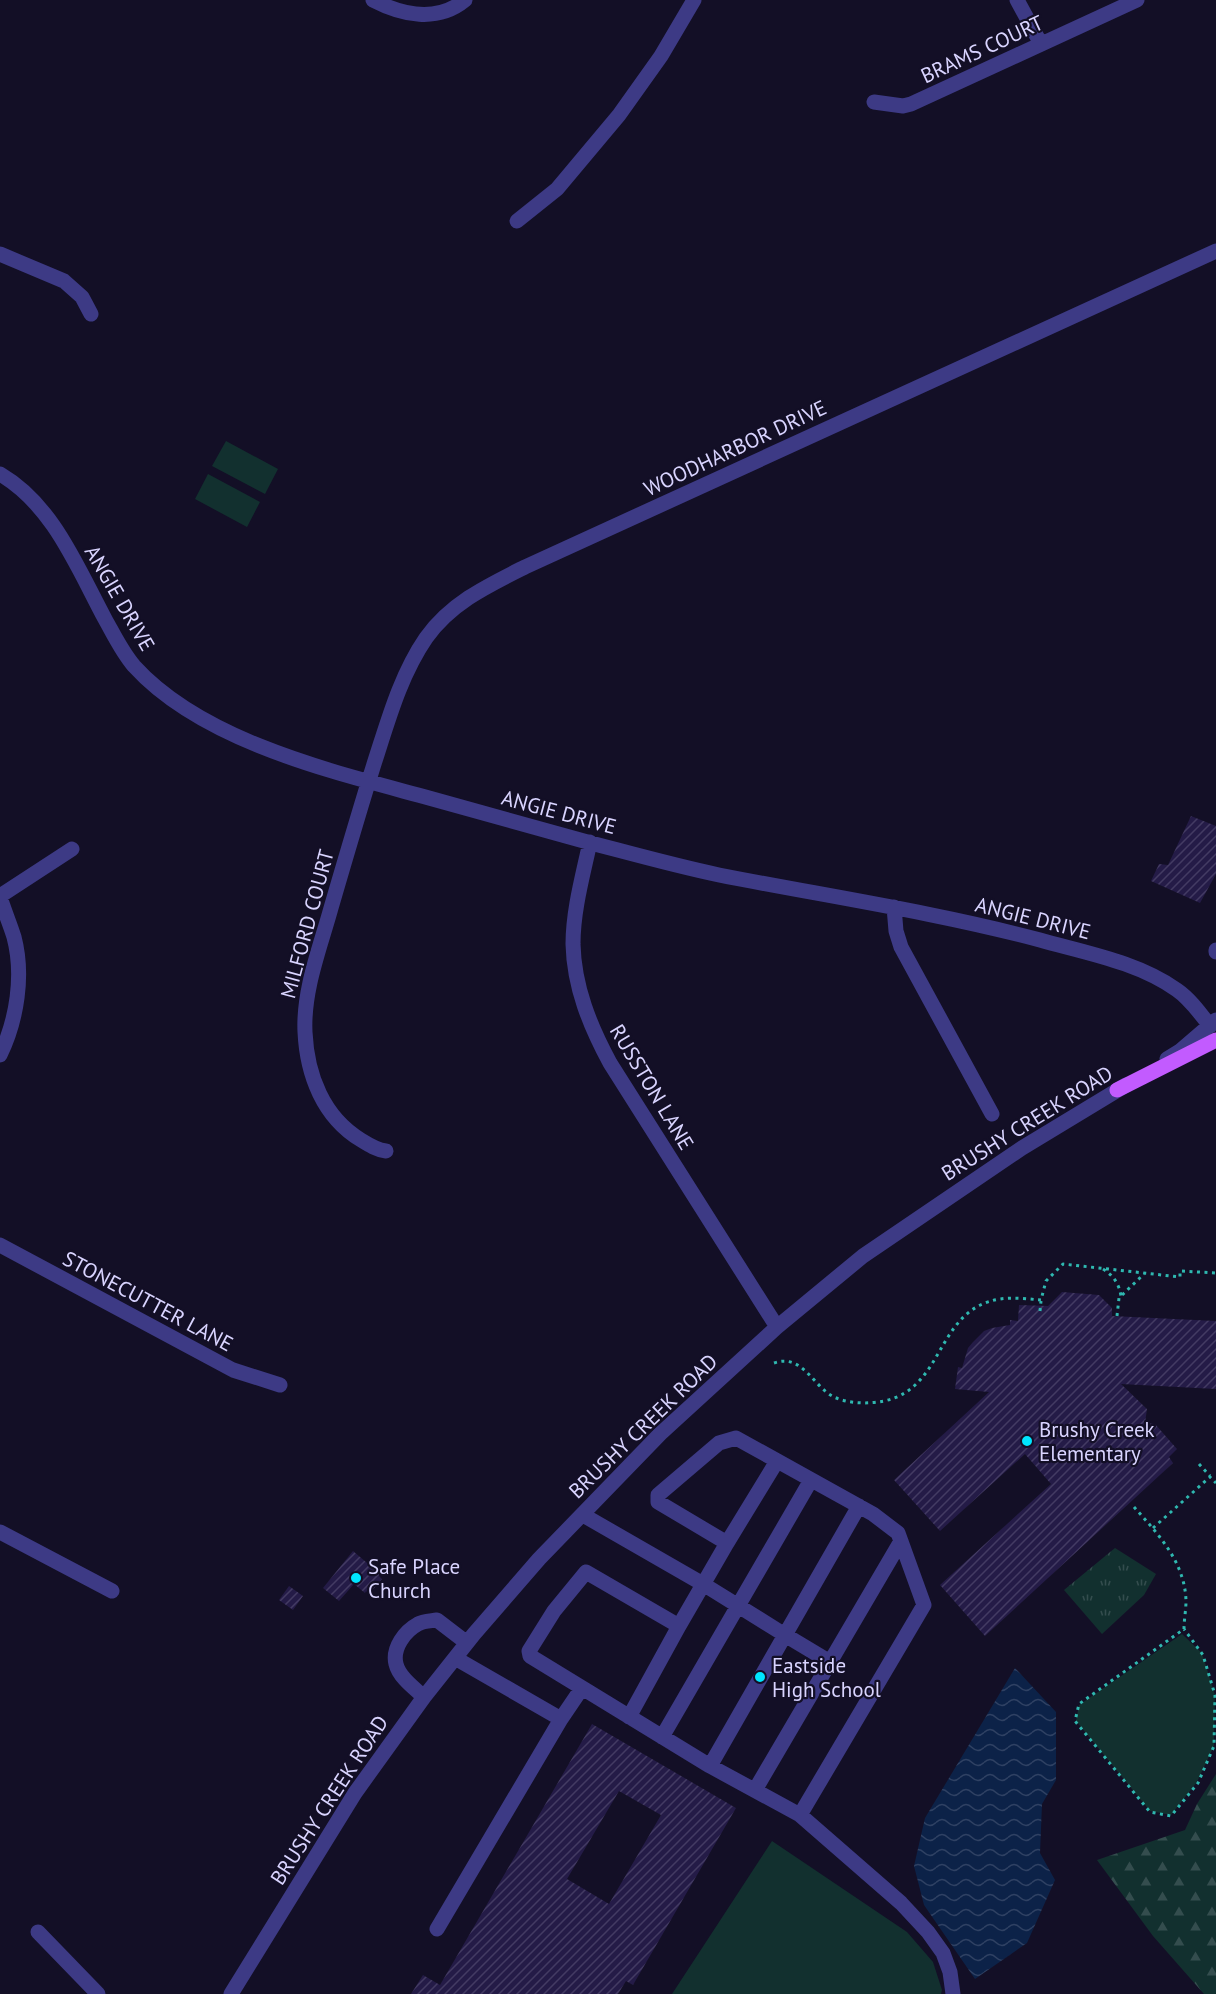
<svg xmlns="http://www.w3.org/2000/svg" width="1216" height="1994" viewBox="0 0 1216 1994" font-family="'PT Sans',sans-serif">
<defs>
<pattern id="forest-firs" width="22" height="20" patternUnits="userSpaceOnUse" patternTransform="scale(1.5)"><rect width="22" height="20" fill="#12302f"/><path d="M5 1l3.5 6h-7zM16 11l3.5 6h-7z" fill="#344d4e"/></pattern>
<pattern id="park-tufts" width="24" height="20" patternUnits="userSpaceOnUse" patternTransform="scale(1.5)"><rect width="24" height="20" fill="#12302f"/><path d="M3 7l-1-3M5 7V3M7 7l1-3M15 17l-1-3M17 17v-4M19 17l1-3" fill="none" stroke="#344d4e"/></pattern>
<pattern id="water-waves" width="16" height="10" patternUnits="userSpaceOnUse" patternTransform="scale(1.5)"><rect width="16" height="10" fill="#0c2248"/><path d="M0 5q4-4 8 0t8 0" fill="none" stroke="#2f4163"/></pattern>
<pattern id="building-hatch" width="6" height="6" patternUnits="userSpaceOnUse" patternTransform="scale(1.5)"><rect width="6" height="6" fill="#241b47"/><path d="M-1 1l2-2M0 6l6-6M5 7l2-2" fill="none" stroke="#433b63"/></pattern>
</defs>
<rect width="100%" height="100%" fill="#130f26"/>
<path fill="url(#forest-firs)" d="M 1216,1774 L 1216,1994 L 1204,1994 L 1153,1936 L 1097,1860 L 1185,1830 L 1197,1804 Z"/>
<path fill="url(#park-tufts)" d="M 1115,1548 L 1156,1574 L 1144,1595 L 1102,1634 L 1064,1590 Z"/>
<path fill="#12302f" d="M 226,441 L 278,469 L 265,494 L 212,466 Z
M 208,474 L 260,502 L 247,527 L 195,499 Z
M 1182,1634 L 1202,1653 L 1215,1695 L 1214,1746 L 1197,1782 L 1171,1815 L 1150,1811 L 1076,1721 L 1079,1705 Z
M 772,1841 L 907,1932 L 933,1962 L 942,1990 L 941,1994 L 672,1994 Z"/>
<path fill="url(#water-waves)" d="M 1015,1668 L 1056,1712 L 1056,1780 L 1042,1804 L 1040,1853 L 1055,1880 L 1027,1943 L 975,1979 L 924,1905 L 914,1866 L 925,1818 Z"/>
<path fill="url(#building-hatch)" fill-rule="evenodd" d="M 1191,816 L 1216,826 L 1216,874 L 1200,903 L 1151,881 L 1159,864 L 1168,865 Z
M 1062,1292 L 1099,1295 L 1112,1308 L 1112,1316 L 1216,1321 L 1216,1389 L 1121,1384 L 1147,1409 L 1145,1423 L 1155,1424 L 1177,1449 L 1169,1457 L 1173,1463 L 985,1636 L 940,1585 L 1051,1484 L 1025,1454 L 940,1531 L 894,1480 L 989,1392 L 955,1389 L 958,1367 L 962,1368 L 968,1348 L 973,1342 L 984,1331 L 992,1328 L 1010,1325 L 1010,1320 L 1018,1321 L 1019,1305 L 1048,1306 Z
M 353,1551 L 380,1574 L 379,1576 L 382,1579 L 369,1594 L 366,1591 L 365,1593 L 354,1584 L 339,1601 L 323,1588 Z
M 289,1586 L 303,1596 L 293,1610 L 279,1600 Z
M 592,1724 L 736,1808 L 633,1985 L 626,1981 L 618,1994 L 411,1994 L 423,1975 L 440,1985 ZM 619,1791 L 661,1815 L 609,1904 L 567,1879 Z"/>
<g fill="none" stroke-linecap="round" stroke-linejoin="round">
<path stroke="#2fb8b0" stroke-width="3" stroke-dasharray="3 4.5" stroke-linecap="butt" d="M 1103,1269 C 1114,1276 1119,1284 1121,1296
M 1040,1311 L 1041,1301
M 1117,1316 L 1119,1298 L 1145,1273
M 774,1363 C 803,1353 813,1387 834,1397 C 849,1404 869,1404 884,1401 C 946,1388 935,1309 1000,1299 C 1013,1297 1028,1299 1041,1300 L 1046,1281 L 1063,1264 L 1180,1277 L 1180,1271 L 1216,1273
M 1199,1464 L 1210,1476
M 1134,1507 C 1158,1534 1185,1562 1186,1601 C 1186,1610 1184,1620 1184,1629 L 1079,1704 L 1075,1721 L 1150,1812 L 1171,1816 L 1198,1783 L 1214,1746 L 1215,1695 L 1203,1655 L 1184,1629
M 1153,1528 L 1210,1477 L 1216,1483"/>
<path stroke="#3d3a85" stroke-width="15" d="M 373,0 C 402,15 437,23 465,0
M 1017,0 L 1041,44
M 874,102 L 903,106 L 911,104 L 1137,0
M 517,221 L 557,189 L 619,115 L 661,56 L 694,0
M 0,254 L 64,281 L 82,297 L 91,314
M 0,474 C 53,505 77,567 105,619 C 114,635 122,652 134,666 C 203,742 334,772 429,798 C 483,813 537,828 591,843 C 633,854 676,866 719,875 C 826,896 934,912 1040,940 C 1086,953 1138,962 1177,990 C 1190,999 1200,1013 1210,1026
M 590,842 C 583,875 573,910 573,944 C 574,987 590,1026 610,1063 L 777,1327
M 0,896 L 72,849
M 0,897 C 4,910 10,924 14,937 C 24,975 17,1020 0,1055
M 894,907 L 896,931 L 901,947 L 992,1114
M 1216,950 L 1216,952
M 1167,1059 L 1180,1051 L 1216,1020
M 386,1151 C 377,1150 369,1145 361,1140 C 323,1117 307,1075 305,1032 C 303,990 320,948 331,908 C 345,860 359,812 374,764 C 388,721 400,676 426,638 C 451,603 487,586 525,567 L 1216,251
M 0,1245 L 233,1370 L 280,1385
M 583,1515 L 703,1584 L 785,1635 L 710,1766 L 530,1656 L 529,1651 L 554,1611 L 586,1572 L 679,1626 L 727,1543 L 658,1502 L 658,1495 L 719,1443 L 736,1438 L 873,1514 L 898,1533 L 924,1605 L 800,1815 L 710,1766
M 0,1532 L 112,1591
M 727,1543 L 777,1461
M 830,1662 L 785,1635 L 859,1506
M 424,1697 C 414,1688 399,1677 396,1664 C 392,1648 405,1631 418,1624 C 423,1621 431,1621 437,1620 L 467,1643
M 629,1717 L 679,1626
M 561,1719 L 582,1688
M 662,1737 L 811,1480
M 755,1790 L 901,1541
M 800,1815 L 901,1903 L 928,1932 L 943,1953 L 950,1972 L 953,1994
M 437,1929 L 561,1719 L 455,1658
M 38,1932 L 98,1994
M 231,1994 L 355,1793 L 424,1697 L 474,1634 L 539,1559 L 660,1434 L 777,1327 L 863,1256 L 1022,1148 L 1126,1085"/>
<path stroke="#c25bff" stroke-width="15" d="M 1117,1090 L 1216,1040"/>
</g>
<g fill="#00e5ff" stroke="#130f26" stroke-width="2">
<circle cx="1027" cy="1441" r="6"/>
<circle cx="356" cy="1578" r="6"/>
<circle cx="760" cy="1677" r="6"/>
</g>
<g text-anchor="middle" dominant-baseline="central" stroke-width="4.5" stroke-linejoin="round" paint-order="stroke">
<g font-size="21" fill="#d9d4ff" stroke="#130f26">
<text transform="translate(982 49) rotate(-25)">BRAMS COURT</text>
<text transform="translate(735 448) rotate(-25)">WOODHARBOR DRIVE</text>
<text transform="translate(120 598) rotate(60)">ANGIE DRIVE</text>
<text transform="translate(559 812) rotate(15)">ANGIE DRIVE</text>
<text transform="translate(1033 918) rotate(14)">ANGIE DRIVE</text>
<text transform="translate(307 924) rotate(-75)">MILFORD COURT</text>
<text transform="translate(652 1087) rotate(59)">RUSSTON LANE</text>
<text transform="translate(1027 1123) rotate(-32)">BRUSHY CREEK ROAD</text>
<text transform="translate(148 1301) rotate(28)">STONECUTTER LANE</text>
<text transform="translate(643 1426) rotate(-44)">BRUSHY CREEK ROAD</text>
<text transform="translate(329 1800) rotate(-57)">BRUSHY CREEK ROAD</text>
</g>
<g font-size="21" fill="#d9d4ff" stroke="#130f26" text-anchor="start">
<text x="1039" y="1429">Brushy Creek<tspan x="1039" dy="24">Elementary</tspan></text>
<text x="368" y="1566">Safe Place<tspan x="368" dy="24">Church</tspan></text>
<text x="772" y="1665">Eastside<tspan x="772" dy="24">High School</tspan></text>
</g>
</g>
</svg>
